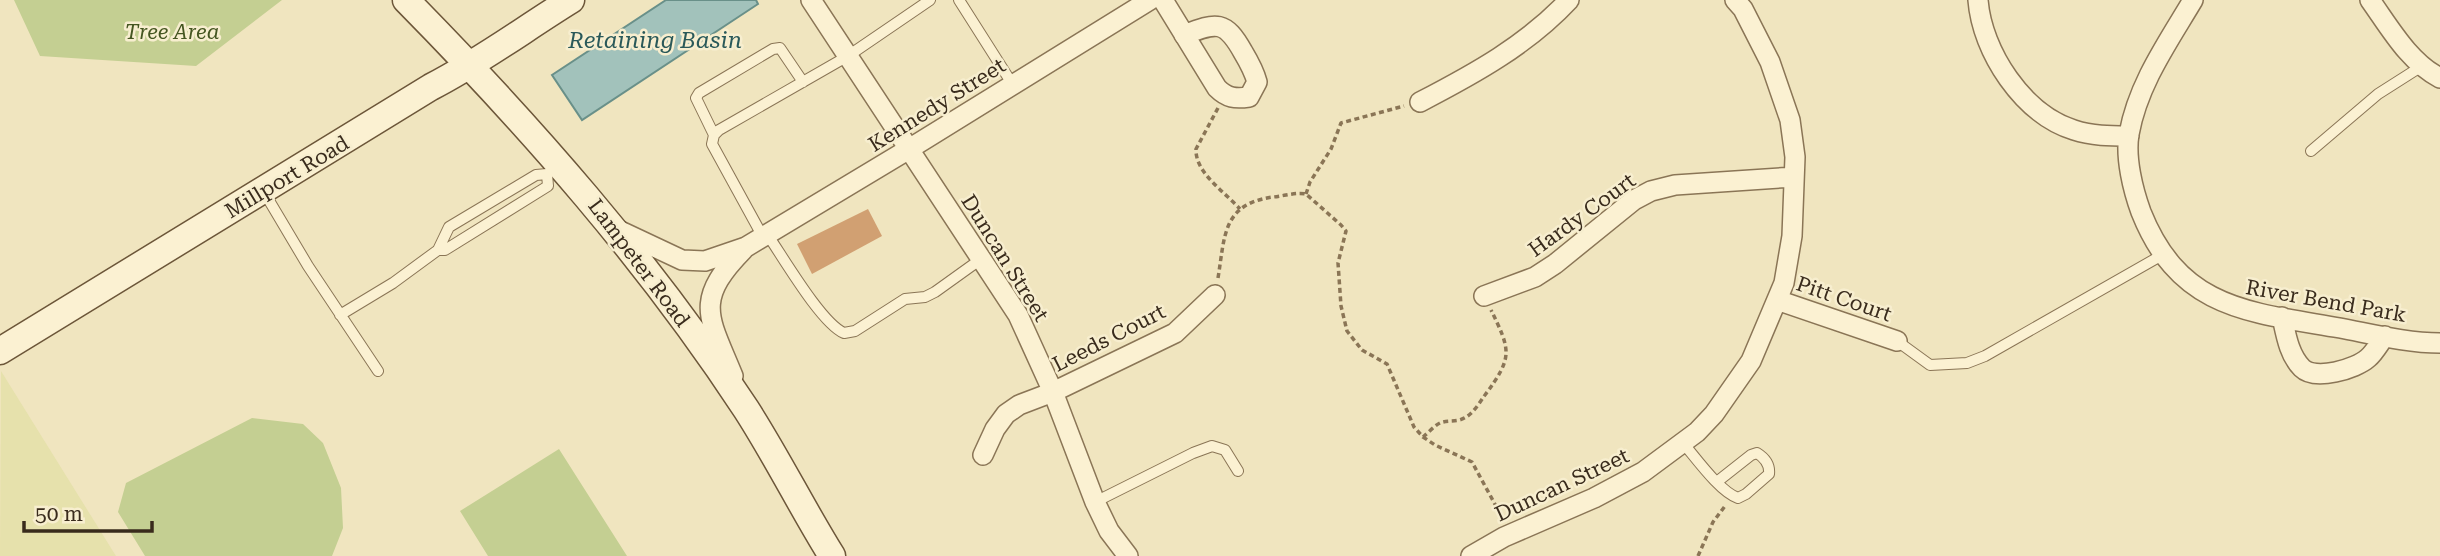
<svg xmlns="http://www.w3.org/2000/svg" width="2440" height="556" viewBox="0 0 2440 556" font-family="'Roboto Serif',serif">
<rect width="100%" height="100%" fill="#f0e5bf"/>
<path fill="#e6e1ac" d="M 1,371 L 116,556 L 0,556 Z"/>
<path fill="#c4cf92" d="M 14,0 L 282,0 L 196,66 L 40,56 Z
M 252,418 L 303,424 L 323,443 L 341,488 L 343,528 L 332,556 L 145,556 L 118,512 L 126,483 Z
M 559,449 L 627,556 L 488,556 L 460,511 Z"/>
<path fill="#a2c2bb" stroke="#699089" stroke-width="2" d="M 666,0 L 756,0 L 758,4 L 582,120 L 552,75 Z"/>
<path fill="#d1a072" d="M 868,209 L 882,236 L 812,274 L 797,244 Z"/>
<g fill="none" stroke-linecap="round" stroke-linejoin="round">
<g stroke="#8a7556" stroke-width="12">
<path id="service" d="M 959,0 L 1013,85
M 714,135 L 696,98 L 699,93 L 773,49 L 780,48 L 803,82
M 2311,151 L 2378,94 L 2422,66
M 264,192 L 308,266 L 378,371
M 767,234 C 783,257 821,323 844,333 L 855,331 L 905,299 L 925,297 L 935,292 L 981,259
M 763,237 L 712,144 L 714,135 L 719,130 L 848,56 L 930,0
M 340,315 L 393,283 L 438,250 L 445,250 L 548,186 L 547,174 L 536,175 L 449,227 L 438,250
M 1897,341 L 1930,365 L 1967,363 L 1985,356 L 2164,254
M 1683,443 C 1696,458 1720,492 1738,498 L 1746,494 L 1769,474 C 1770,465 1765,458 1757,453 L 1751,455 L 1718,481
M 1095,502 L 1193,453 L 1212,446 L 1225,450 L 1238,471"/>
</g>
<g stroke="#8a7556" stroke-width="22">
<path id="minor" d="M 811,0 L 1018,315 L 1053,392 L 1095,502 L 1109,531 L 1128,556
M 1163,0 L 1217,88 C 1227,98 1235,99 1249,97 L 1257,82 C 1254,71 1249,62 1243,52 C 1225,20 1217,22 1184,35
M 1978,0 C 1982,52 2023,114 2074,130 C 2092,136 2110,136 2129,136
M 2193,0 C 2168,42 2138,84 2129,134 C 2125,158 2133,190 2141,212 C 2180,310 2249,312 2340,328 C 2372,334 2407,343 2440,343
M 2370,0 C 2390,28 2409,62 2440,78
M 1420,102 C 1474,74 1527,45 1569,0
M 614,228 L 682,260 L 705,261 L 746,247 L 909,149 L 1150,0
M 1484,296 L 1535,277 L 1555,264 L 1634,200 L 1651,191 L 1675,185 L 1794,177
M 1777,300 L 1897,341
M 2282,317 C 2286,335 2289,355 2302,368 C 2315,381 2356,369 2368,358 C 2375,352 2380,342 2385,336
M 733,376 C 709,317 693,301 743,250
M 983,455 L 995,429 L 1006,414 L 1019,405 L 1053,392 L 1175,333 L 1215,295
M 1471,556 L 1504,537 L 1594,498 L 1643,472 L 1697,432 L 1714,414 L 1751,361 L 1784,283 L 1792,236 L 1795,157 L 1790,120 L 1770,62 L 1743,9 L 1735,0"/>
</g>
<g stroke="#6c5639" stroke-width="29">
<path id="secondary" d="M 406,0 C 531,127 648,260 746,409 C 777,457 802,508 832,556
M 0,351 L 431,87 C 480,62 524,29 571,0"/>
</g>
<path stroke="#8a7556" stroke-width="3.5" stroke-dasharray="5 3.5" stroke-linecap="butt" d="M 1218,108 L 1196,149 C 1195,173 1225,192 1240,209
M 1306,194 L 1310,182 L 1331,149 L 1341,123 L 1404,106
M 1218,278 C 1225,236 1222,204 1273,197 C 1284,196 1296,192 1306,194 L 1341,225 L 1346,231 L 1338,263 L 1341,306 L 1347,331 L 1362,350 L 1387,364 L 1414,427 L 1423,437 L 1435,445 L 1472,462 L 1503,519
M 1423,437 C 1428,433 1434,426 1440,423 C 1447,420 1456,422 1462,419 C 1473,415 1479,403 1485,395 C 1513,357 1511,351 1491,310
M 1698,556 L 1713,522 L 1725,506"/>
<use href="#service" stroke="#fbf1d2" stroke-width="10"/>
<use href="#minor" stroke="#fbf1d2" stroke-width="19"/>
<use href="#secondary" stroke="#fbf1d2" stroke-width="26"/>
</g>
<g text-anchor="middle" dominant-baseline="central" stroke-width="5" stroke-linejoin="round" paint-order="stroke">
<g font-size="21" font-style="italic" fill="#455621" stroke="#f7eecf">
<text x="172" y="32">Tree Area</text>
</g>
<g font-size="21" fill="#392b1c" stroke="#f7eecf">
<text transform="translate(937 105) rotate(-32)">Kennedy Street</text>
<text transform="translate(287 177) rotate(-31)">Millport Road</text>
<text transform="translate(1582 215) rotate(-36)">Hardy Court</text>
<text transform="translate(1005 258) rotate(58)">Duncan Street</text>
<text transform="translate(639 263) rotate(53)">Lampeter Road</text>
<text transform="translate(1844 299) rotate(19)">Pitt Court</text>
<text transform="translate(2326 301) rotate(10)">River Bend Park</text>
<text transform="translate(1109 338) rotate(-27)">Leeds Court</text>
<text transform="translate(1562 485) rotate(-25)">Duncan Street</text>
</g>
<g font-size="23" font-style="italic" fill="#2a5959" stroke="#f7eecf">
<text x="655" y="40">Retaining Basin</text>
</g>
</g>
<path d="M24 521v10h128v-10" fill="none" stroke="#392b1c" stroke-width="3.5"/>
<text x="35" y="521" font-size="21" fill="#392b1c" stroke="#f7eecf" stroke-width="5" paint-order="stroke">50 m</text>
</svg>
